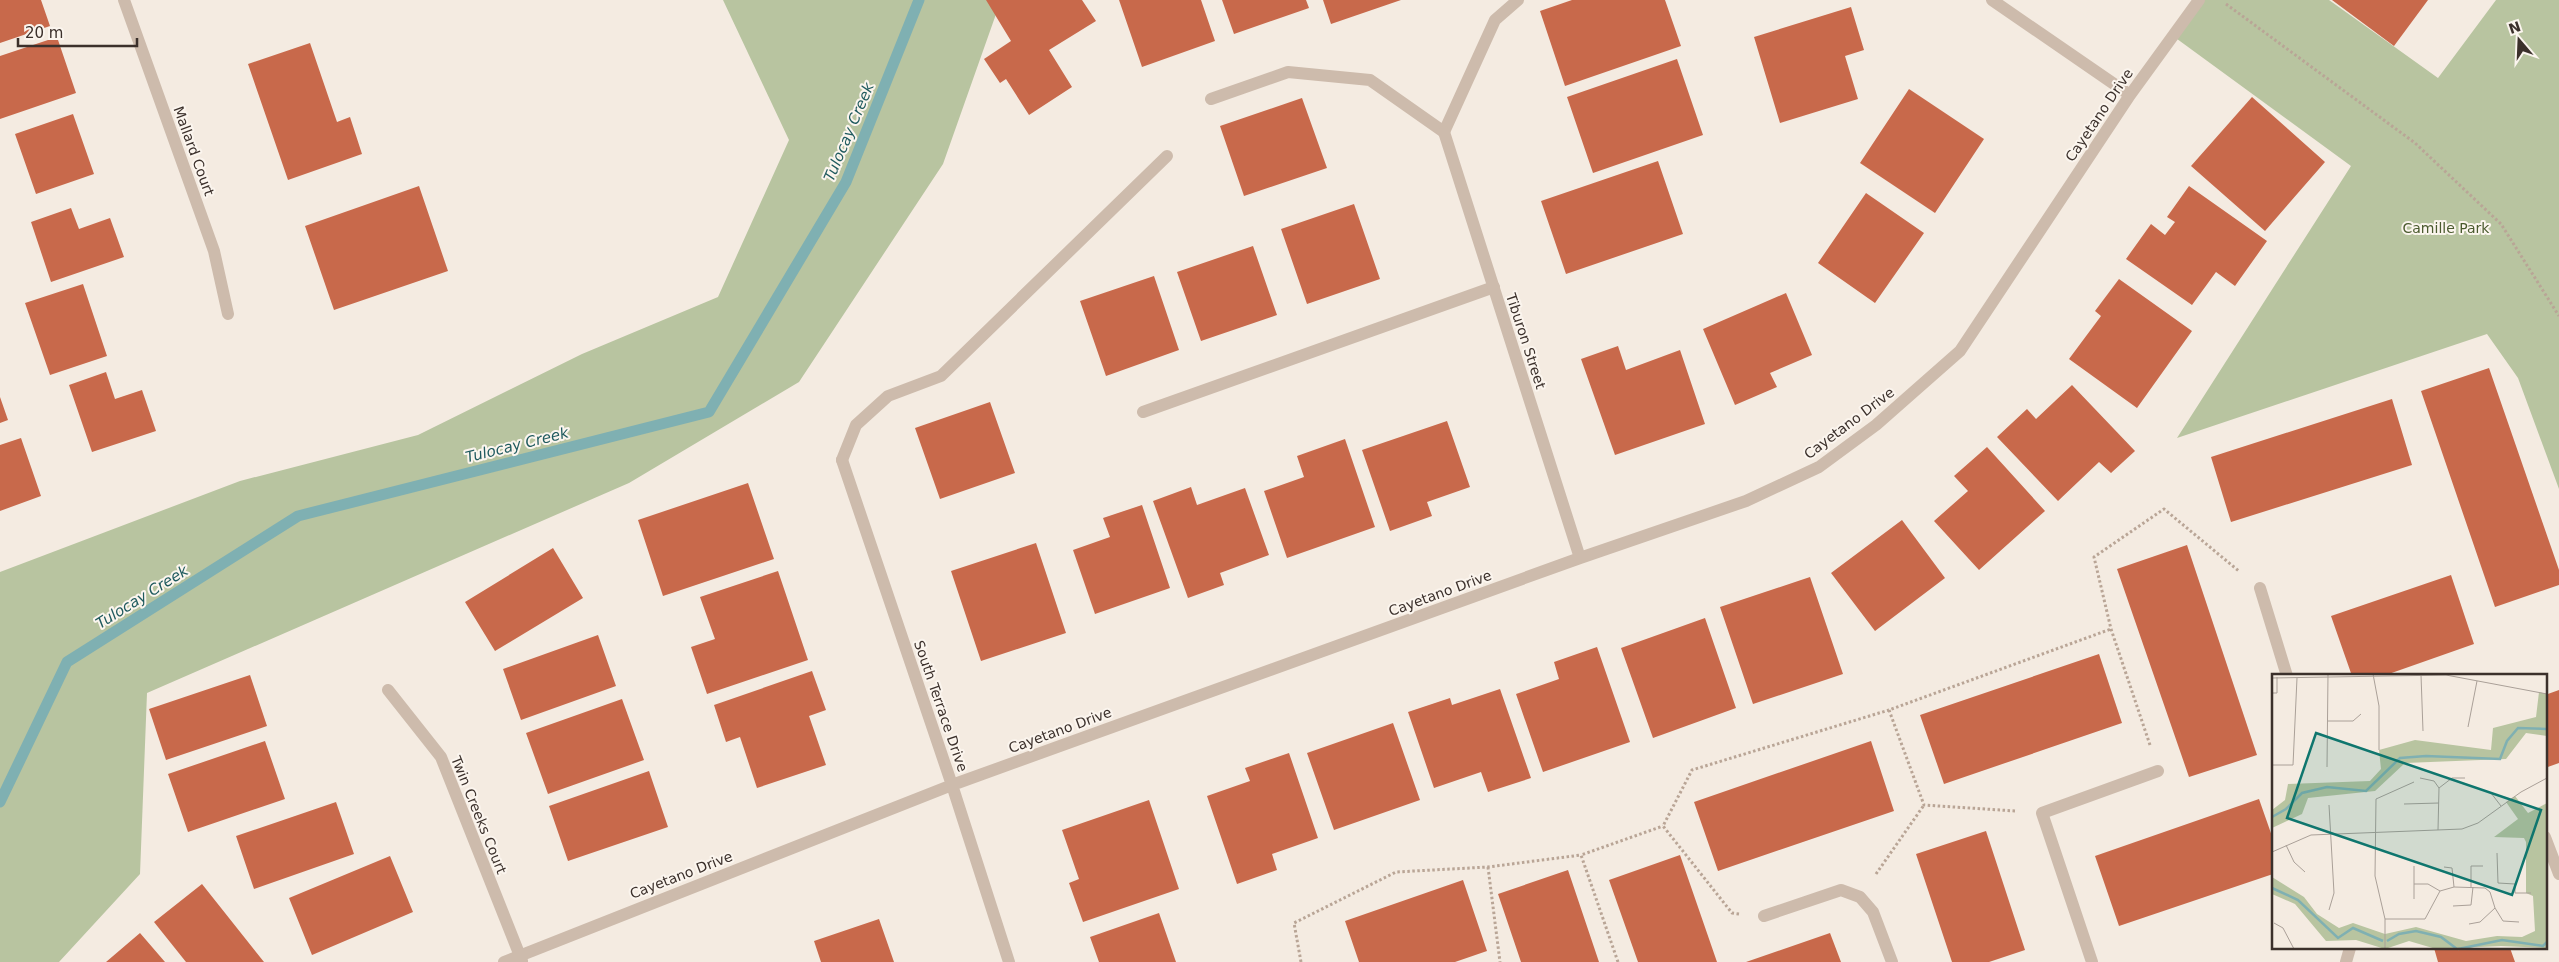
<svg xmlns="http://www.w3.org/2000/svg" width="2559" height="962" viewBox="0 0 2559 962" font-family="'DejaVu Sans',sans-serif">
<rect width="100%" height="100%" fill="#f4ebe1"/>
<path fill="#b8c4a0" d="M 723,0 L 1001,0 L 943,164 L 799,382 L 629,483 L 147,693 L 140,874 L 59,962 L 0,962 L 0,572 L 240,481 L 418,435 L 582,354 L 718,297 L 789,140 Z
M 2199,0 L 2329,0 L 2438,78 L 2496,0 L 2559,0 L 2559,489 L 2518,378 L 2487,334 L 2177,438 L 2351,166 L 2173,36 Z"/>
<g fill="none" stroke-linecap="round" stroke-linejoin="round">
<path stroke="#7fb0b2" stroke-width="11" d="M 0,802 L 67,662 L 298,516 L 709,412 L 846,182 L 919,0"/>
</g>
<path fill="#c8694b" d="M 0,0 L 41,0 L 50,26 L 0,43 Z
M 986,0 L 1082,0 L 1096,21 L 1049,50 L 1072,87 L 1029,115 L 1006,79 L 1000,83 L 984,59 L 1011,41 Z
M 1119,0 L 1201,0 L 1215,41 L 1142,67 Z
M 1222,0 L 1306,0 L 1309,8 L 1234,34 Z
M 1323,0 L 1401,0 L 1331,24 Z
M 1572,0 L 1665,0 L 1681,46 L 1565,86 L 1540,11 Z
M 2332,0 L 2428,0 L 2394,46 Z
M 1851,7 L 1864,50 L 1845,56 L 1858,99 L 1780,123 L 1754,37 Z
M 57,37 L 76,93 L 0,119 L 0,56 Z
M 310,43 L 337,122 L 350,117 L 362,154 L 288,180 L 248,64 Z
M 1677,59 L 1703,135 L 1593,173 L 1567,97 Z
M 1909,89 L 1984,139 L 1935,213 L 1860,163 Z
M 2252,97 L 2325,162 L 2265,231 L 2191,166 Z
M 1302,98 L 1327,168 L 1244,196 L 1220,126 Z
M 73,114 L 94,174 L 36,194 L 15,134 Z
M 1658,161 L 1683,234 L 1566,274 L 1541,201 Z
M 419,186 L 448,271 L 334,310 L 305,226 Z
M 2189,186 L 2267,241 L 2235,286 L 2216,272 L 2192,305 L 2126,259 L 2151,224 L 2165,235 L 2175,222 L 2167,217 Z
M 1866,193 L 1924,233 L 1875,303 L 1818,263 Z
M 1354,204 L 1380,279 L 1307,304 L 1281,229 Z
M 71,208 L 79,229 L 110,218 L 124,257 L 51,282 L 31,222 Z
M 1253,246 L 1277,315 L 1201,341 L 1177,272 Z
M 1154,276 L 1179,350 L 1106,376 L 1080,301 Z
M 2119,279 L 2192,331 L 2137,408 L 2069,359 L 2101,316 L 2095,311 Z
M 83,284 L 107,356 L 50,375 L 25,303 Z
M 1786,293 L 1812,355 L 1770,373 L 1777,387 L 1735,405 L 1703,329 Z
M 1618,346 L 1626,370 L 1680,350 L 1705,424 L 1615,455 L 1581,359 Z
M 2489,368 L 2559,570 L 2559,585 L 2495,607 L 2421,391 Z
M 106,372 L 115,399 L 142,390 L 156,431 L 92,452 L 69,385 Z
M 2072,385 L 2135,451 L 2111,473 L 2099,462 L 2058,501 L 1997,437 L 2027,409 L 2036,419 Z
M 0,397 L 8,420 L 0,423 Z
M 2392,399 L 2412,465 L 2231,522 L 2211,457 Z
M 990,402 L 1015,473 L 940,499 L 915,428 Z
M 1447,421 L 1470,487 L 1427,502 L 1432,516 L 1390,531 L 1362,450 Z
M 21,438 L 41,496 L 0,511 L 0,445 Z
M 1345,439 L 1375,527 L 1287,558 L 1264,491 L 1304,477 L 1297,456 Z
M 1987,447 L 2045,511 L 1979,570 L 1934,521 L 1968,491 L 1954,476 Z
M 748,483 L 774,559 L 663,596 L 638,520 Z
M 1191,487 L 1197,505 L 1245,488 L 1269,555 L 1220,573 L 1224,585 L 1188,598 L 1153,501 Z
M 1142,505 L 1170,588 L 1095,614 L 1073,550 L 1110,537 L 1103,518 Z
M 1902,520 L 1945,578 L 1875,631 L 1831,573 Z
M 1036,543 L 1066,633 L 981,661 L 951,571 Z
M 2187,545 L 2257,755 L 2189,777 L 2117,569 Z
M 553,548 L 583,598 L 495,651 L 465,602 Z
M 778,571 L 808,660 L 707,694 L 691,647 L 715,639 L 700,597 Z
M 2451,575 L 2474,644 L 2383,676 L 2352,676 L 2331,616 Z
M 1810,577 L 1843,674 L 1753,704 L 1720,607 Z
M 1705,618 L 1736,708 L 1653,738 L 1621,648 Z
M 598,635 L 616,686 L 521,720 L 503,669 Z
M 1597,647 L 1630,742 L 1543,772 L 1516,694 L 1559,679 L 1554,662 Z
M 2099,654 L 2122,723 L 1944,784 L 1920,715 Z
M 812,671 L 826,710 L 809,716 L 826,765 L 757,788 L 740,737 L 726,742 L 714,705 Z
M 250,675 L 267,726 L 166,760 L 149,709 Z
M 1500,689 L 1531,778 L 1488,792 L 1481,772 L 1434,788 L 1408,712 L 1450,698 L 1452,705 Z
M 2559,690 L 2559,763 L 2545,768 L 2545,695 Z
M 622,699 L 644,760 L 548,794 L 526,733 Z
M 1393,723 L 1420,800 L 1334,830 L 1307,753 Z
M 265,741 L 285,799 L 188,832 L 168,774 Z
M 1871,741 L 1894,811 L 1718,871 L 1694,802 Z
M 1289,753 L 1318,838 L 1272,854 L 1277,870 L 1237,884 L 1207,796 L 1250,781 L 1245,768 Z
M 649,771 L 668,827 L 568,861 L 549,806 Z
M 2259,799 L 2273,839 L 2273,874 L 2119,926 L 2095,856 Z
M 1149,800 L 1179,889 L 1083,922 L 1069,883 L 1079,879 L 1062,830 Z
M 336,802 L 354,854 L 254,889 L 236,836 Z
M 1986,831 L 2025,950 L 1989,962 L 1952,962 L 1916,854 Z
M 1680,855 L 1717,962 L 1638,962 L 1609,880 Z
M 390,856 L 413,912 L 312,955 L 289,898 Z
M 1568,870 L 1599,962 L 1521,962 L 1498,894 Z
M 1463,880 L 1487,951 L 1455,962 L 1359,962 L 1345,921 Z
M 202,884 L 264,962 L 186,962 L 154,922 Z
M 1159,913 L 1176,962 L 1099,962 L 1090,937 Z
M 879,919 L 894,962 L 821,962 L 814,941 Z
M 140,933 L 165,962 L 106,962 Z
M 1830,933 L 1841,962 L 1746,962 Z
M 2434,948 L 2510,948 L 2515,962 L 2438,962 Z"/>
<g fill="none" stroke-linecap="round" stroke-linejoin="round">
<path stroke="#b9a596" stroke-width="3" stroke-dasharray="2.5 2.5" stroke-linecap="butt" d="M 2226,4 L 2415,143 L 2501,224 L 2559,316
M 2150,745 L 2111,629 L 2094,557 L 2164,509 L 2240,572
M 2015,811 L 1924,805 L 1889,710 L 2111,629
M 1488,867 L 1500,962
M 1876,874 L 1924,805
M 1739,914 L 1732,913 L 1663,826 L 1692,770 L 1889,710
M 1301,962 L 1294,923 L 1396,872 L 1488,867 L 1581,855
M 1618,962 L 1581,855 L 1663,826"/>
<path stroke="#cdbbac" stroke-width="12" d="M 1211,99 L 1288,72 L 1370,80 L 1444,132 L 1495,20 L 1518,0
M 1143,412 L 1494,287
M 842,460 L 856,425 L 888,396 L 941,376 L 1167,156
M 2260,588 L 2287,676
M 2545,837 L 2559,874
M 1764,916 L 1841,890 L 1860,897 L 1873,912 L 1892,962
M 2092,962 L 2042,813 L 2158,771
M 2346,962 L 2350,948"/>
<path stroke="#cdbbac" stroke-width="12" d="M 124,0 L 214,251 L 228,314
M 1992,0 L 2130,95
M 1444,132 L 1580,558
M 842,460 L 952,785 L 1009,962
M 388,690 L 441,757 L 522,961
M 504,962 L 952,785 L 1580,558 L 1746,501 L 1819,467 L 1876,425 L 1960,351 L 2130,95 L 2199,0"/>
</g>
<g text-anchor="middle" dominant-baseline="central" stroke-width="4" stroke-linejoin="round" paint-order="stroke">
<g font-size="14" fill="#3b302b" stroke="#fbf5ee">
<text transform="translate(2099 115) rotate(-56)">Cayetano Drive</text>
<text transform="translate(194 151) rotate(70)">Mallard Court</text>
<text transform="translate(1526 341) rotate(72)">Tiburon Street</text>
<text transform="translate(1849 423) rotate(-37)">Cayetano Drive</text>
<text transform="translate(1440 593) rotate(-20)">Cayetano Drive</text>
<text transform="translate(941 706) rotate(71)">South Terrace Drive</text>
<text transform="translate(1060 730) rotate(-20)">Cayetano Drive</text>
<text transform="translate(479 815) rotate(68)">Twin Creeks Court</text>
<text transform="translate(681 875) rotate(-21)">Cayetano Drive</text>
</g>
<g font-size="14" fill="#4a5a2e" stroke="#fbf5ee">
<text x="2446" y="228">Camille Park</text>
</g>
<g font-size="15" font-style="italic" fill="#1f5a5e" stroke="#fbf5ee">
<text transform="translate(849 132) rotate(-67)">Tulocay Creek</text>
<text transform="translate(517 445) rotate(-14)">Tulocay Creek</text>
<text transform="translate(142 597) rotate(-32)">Tulocay Creek</text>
</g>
</g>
<g transform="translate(2272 674)">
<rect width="275" height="275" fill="#f4ebe1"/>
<path d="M 267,18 L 275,20 L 275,62 L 254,59 L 234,85 L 133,89 L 103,117 L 36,124 L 30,140 L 0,154 L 0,136 L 13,126 L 16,110 L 98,107 L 109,95 L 107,76 L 143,66 L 219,76 L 221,54 L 264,43 ZM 243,122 L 256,139 L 275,129 L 274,274 L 229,272 L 164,275 L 137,267 L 113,275 L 84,266 L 54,267 L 23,230 L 0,220 L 0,203 L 32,223 L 45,240 L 67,254 L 81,249 L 113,260 L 144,253 L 194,267 L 225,262 L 250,263 L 263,257 L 261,222 L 254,219 L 254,168 L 252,164 L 222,163 L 246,145 L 234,128 Z" fill="#b8c4a0"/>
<path fill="none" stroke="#7fb0b2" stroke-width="2.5" d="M 0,143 L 14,135 L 30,119 L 55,113 L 94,117 L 128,84 L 154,82 L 228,85 L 235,67 L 246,54 L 275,55M 0,214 L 26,226 L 66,264 L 81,254 L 111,267M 115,267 L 127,260 L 144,257 L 169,263 L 185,275M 186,275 L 230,266 L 271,272 L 275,268"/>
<path fill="none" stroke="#aaa098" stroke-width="1" d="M 101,0 L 107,32 L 107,76M 149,1 L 151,57M 0,4 L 174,1 L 275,20M 0,19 L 5,19 L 5,3M 55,47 L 81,47 L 89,40M 196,53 L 205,7M 0,91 L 21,91 L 25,4M 55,93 L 56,0M 148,104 L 162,107 L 167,114M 167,114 L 180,104 L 193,104M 219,119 L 229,132M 132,130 L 167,129M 166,156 L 167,114M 14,171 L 22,188 L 33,198M 0,178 L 39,161 L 190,155 L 206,149 L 249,118 L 275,104M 225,179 L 226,209 L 243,210 L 243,219 L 259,219M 142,192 L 142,225M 172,193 L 180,194 L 182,213M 142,210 L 156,210 L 168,217M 199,213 L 199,192 L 211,192M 181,232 L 199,231 L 201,213M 57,236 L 62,219 L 57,131M 113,245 L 153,245 L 168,217 L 182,213 L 213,214 L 218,218 L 223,234M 2,249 L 11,254 L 22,275M 197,250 L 208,248 L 223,234 L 231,247 L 247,248M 113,275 L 113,245 L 103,202 L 104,125 L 142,108"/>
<path fill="#0f766e" fill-opacity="0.15" stroke="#0f766e" stroke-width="2.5" d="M 44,59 L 269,136 L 240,221 L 15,144 Z"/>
<rect width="275" height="275" fill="none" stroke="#3b302b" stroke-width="2.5"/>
</g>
<g transform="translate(2519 40) rotate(341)" stroke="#fbf5ee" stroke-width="4" paint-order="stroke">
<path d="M0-4L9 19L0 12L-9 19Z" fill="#3b302b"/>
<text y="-8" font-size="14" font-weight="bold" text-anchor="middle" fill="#3b302b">N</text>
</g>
<path d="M18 38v8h119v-8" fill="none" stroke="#3b302b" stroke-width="2.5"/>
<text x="25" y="38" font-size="15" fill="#3b302b" stroke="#fbf5ee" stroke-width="4" paint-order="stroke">20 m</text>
</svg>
